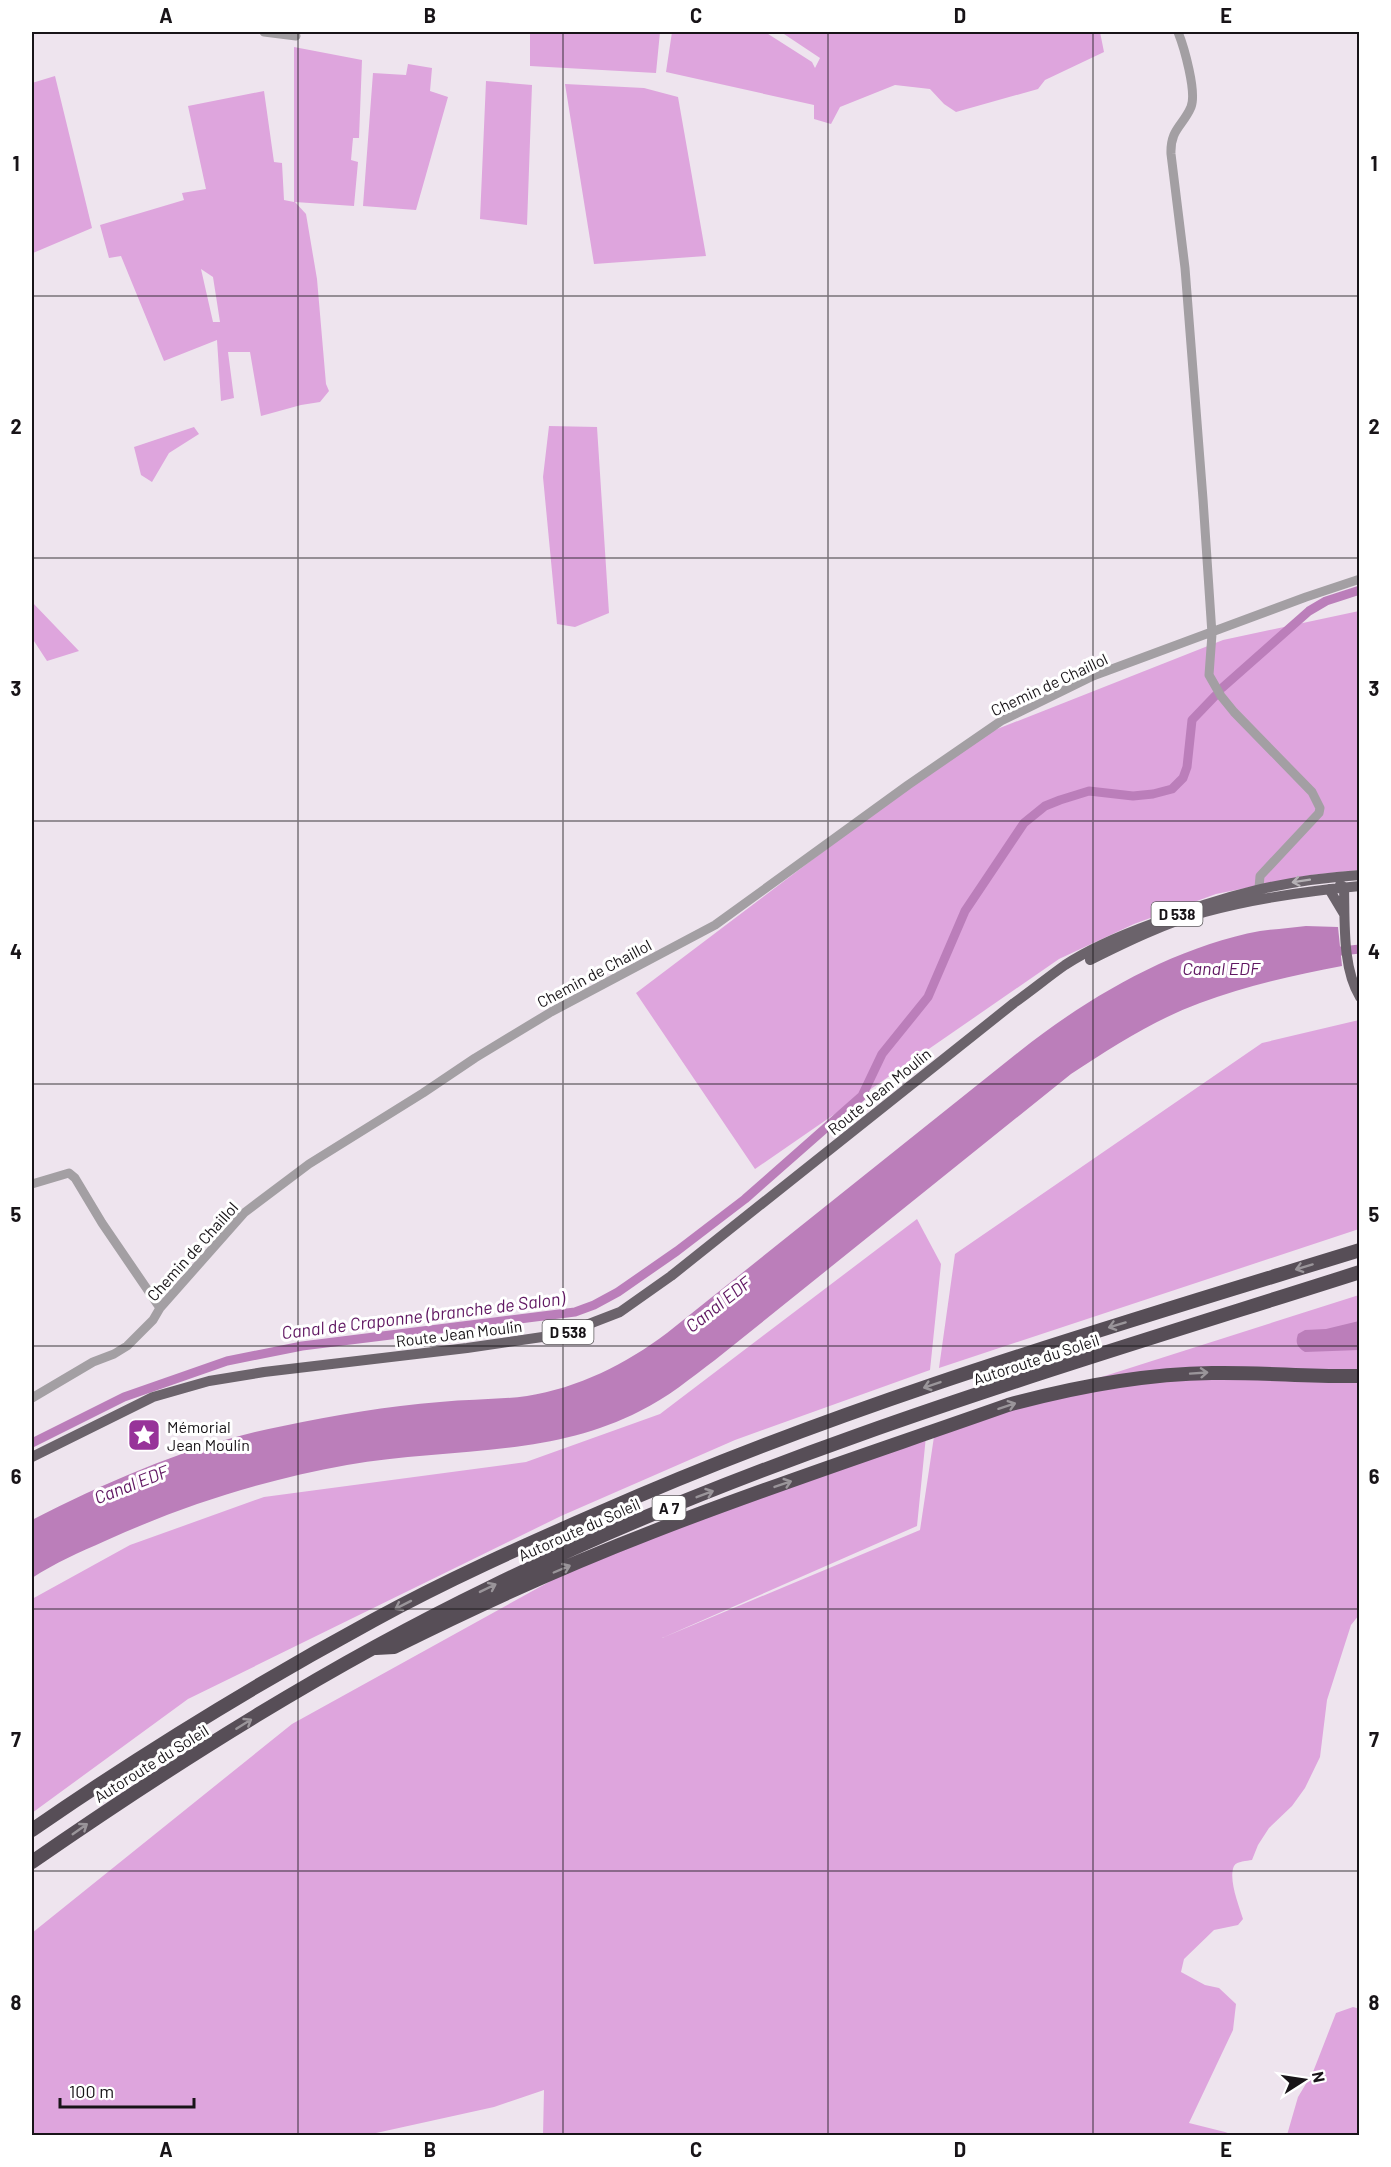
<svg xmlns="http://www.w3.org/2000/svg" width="1391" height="2167" viewBox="0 0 1391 2167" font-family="Barlow,sans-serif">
<rect width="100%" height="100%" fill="#eee4ee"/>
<path fill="#dea5dd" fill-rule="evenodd" d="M 530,32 L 660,32 L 656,73 L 530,66 Z
M 672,32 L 765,32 L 812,62 L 815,68 L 820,58 L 781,32 L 1100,32 L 1104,52 L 1045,80 L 1038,89 L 956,112 L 944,104 L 930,89 L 895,85 L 840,107 L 831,124 L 814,119 L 814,105 L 666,72 Z
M 294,47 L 362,60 L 359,138 L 353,138 L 351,160 L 358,162 L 354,206 L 295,202 L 306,214 L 317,279 L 326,384 L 329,391 L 320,402 L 301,405 L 261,416 L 250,352 L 228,352 L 234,398 L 221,401 L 217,340 L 164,361 L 121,256 L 109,258 L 100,225 L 184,200 L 182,193 L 206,189 L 188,106 L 264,91 L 274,162 L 282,163 L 284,200 L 294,202 ZM 201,269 L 213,277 L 220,322 L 213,322 Z
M 408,64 L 432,68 L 430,91 L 448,97 L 416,210 L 363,206 L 373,73 L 406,75 Z
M 55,76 L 92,228 L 33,253 L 32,248 L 32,83 Z
M 486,81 L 532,85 L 527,225 L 480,219 Z
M 565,84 L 644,88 L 678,97 L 706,256 L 594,264 Z
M 549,426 L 597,427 L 609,613 L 575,627 L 557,624 L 543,477 Z
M 194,427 L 199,434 L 169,453 L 152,482 L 141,475 L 134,447 Z
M 32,602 L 79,651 L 47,661 L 32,638 Z
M 1359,611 L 1359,870 L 1311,875 L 1216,894 L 1134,924 L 1059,959 L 755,1169 L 636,993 L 972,739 L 1223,640 Z
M 1359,1020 L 1359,1229 L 939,1368 L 955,1254 L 1262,1043 Z
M 917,1219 L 941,1264 L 930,1370 L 735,1440 L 561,1516 L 188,1699 L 32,1813 L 32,1599 L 130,1545 L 264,1497 L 526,1462 L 660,1414 Z
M 1359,1295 L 1359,1615 L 1351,1625 L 1327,1700 L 1320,1757 L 1305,1788 L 1292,1806 L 1269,1828 L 1258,1845 L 1252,1860 C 1247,1861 1237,1861 1234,1866 C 1228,1879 1239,1906 1243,1919 L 1238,1925 L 1214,1930 L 1184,1959 L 1181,1972 L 1205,1985 L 1219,1988 L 1236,2004 L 1233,2030 L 1189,2123 L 1225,2132 L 1233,2135 L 543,2135 L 544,2090 L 494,2107 L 367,2135 L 32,2136 L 32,1933 L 292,1724 L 585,1562 L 927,1426 L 917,1526 L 662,1638 L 920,1530 L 935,1430 Z
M 1353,2007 L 1360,2009 L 1359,2135 L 1287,2135 L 1298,2097 L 1313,2072 L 1336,2013 Z"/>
<path fill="#bb7eba" d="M 1306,926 L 1338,927 L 1342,966 C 1294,975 1246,986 1200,1003 C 1154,1020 1112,1047 1071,1074 L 715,1360 C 691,1378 667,1398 640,1411 C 549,1458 445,1448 347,1465 C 263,1480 182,1506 105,1541 C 80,1552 55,1563 32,1578 L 32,1520 C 111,1480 195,1443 283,1426 C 335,1415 387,1406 440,1402 C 469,1399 498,1400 527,1396 C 578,1388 626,1364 667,1333 L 1020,1051 C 1088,997 1174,947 1260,931 C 1275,929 1291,928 1306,926 Z
M 1359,1321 L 1359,1350 L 1305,1352 C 1297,1347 1295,1343 1298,1334 L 1305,1330 L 1326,1329 Z"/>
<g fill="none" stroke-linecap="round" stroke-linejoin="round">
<path stroke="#bb7eba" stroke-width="9" d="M 1222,688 L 1309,611 L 1326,601 L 1360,590
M 1341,951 L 1360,949
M 32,1443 L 124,1397 L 227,1361 L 302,1346 L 575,1312 L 594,1305 L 618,1292 L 677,1251 L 745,1199 L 862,1096 L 882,1054 L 928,997 L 965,911 L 1024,823 L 1045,806 L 1060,800 L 1089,791 L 1133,796 L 1153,794 L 1172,789 L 1183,778 L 1187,767 L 1192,720 L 1215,696"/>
<path stroke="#a39fa3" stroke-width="9" d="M 264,32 L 296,36
M 1178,32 C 1184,47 1197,92 1191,107 C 1183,126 1170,129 1171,154 L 1185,268 L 1203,499 L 1212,634 L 1209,675 L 1221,696 L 1234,712 L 1312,792 L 1320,808 L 1319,813 L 1260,876 L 1259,888 L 1261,895
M 32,1184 L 69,1173 L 75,1178 L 102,1223 L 160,1308
M 32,1398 L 93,1362 L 114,1354 L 127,1346 L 153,1320 L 160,1308 L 244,1213 L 309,1164 L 423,1093 L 475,1058 L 551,1012 L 715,925 L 908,785 L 1001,721 L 1093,676 L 1306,597 L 1360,579"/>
<path stroke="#6b636b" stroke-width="10" d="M 1340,885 L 1344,887 C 1345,921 1342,968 1360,997
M 1329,889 L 1344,914
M 1090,960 C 1126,942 1165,923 1205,912 C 1255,898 1308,891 1360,886
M 32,1457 L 153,1397 L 209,1381 L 264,1372 L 467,1348 L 563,1334 L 620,1312 L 671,1276 L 1014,1003 C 1031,991 1048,977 1065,965 C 1091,948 1122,935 1152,924 C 1221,896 1284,880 1360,875"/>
<path stroke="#574e57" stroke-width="14" d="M 376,1648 L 394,1647 C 478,1605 564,1566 652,1532 C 769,1486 889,1447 1008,1405 C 1074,1387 1143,1374 1212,1373 C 1261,1372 1310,1377 1360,1376
M 32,1830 C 142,1754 256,1684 374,1620 C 447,1580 523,1546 599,1513 C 845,1404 1103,1329 1360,1250
M 32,1862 C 178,1761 330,1665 491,1587 C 767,1452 1068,1365 1360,1272"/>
</g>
<defs><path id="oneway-shaft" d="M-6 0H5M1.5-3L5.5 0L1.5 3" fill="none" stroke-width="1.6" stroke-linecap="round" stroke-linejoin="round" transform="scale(1.5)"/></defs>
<use stroke="#b5b1b5" href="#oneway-shaft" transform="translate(1301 881) rotate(171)"/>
<g stroke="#9a959a">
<use href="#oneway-shaft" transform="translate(1304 1267) rotate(163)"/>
<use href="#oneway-shaft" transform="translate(1117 1325) rotate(163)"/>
<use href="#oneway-shaft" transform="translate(1199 1373) rotate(-4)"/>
<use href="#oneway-shaft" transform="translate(932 1385) rotate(161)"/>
<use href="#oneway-shaft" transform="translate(1007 1406) rotate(-18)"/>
<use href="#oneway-shaft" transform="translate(783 1484) rotate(-19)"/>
<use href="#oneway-shaft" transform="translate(705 1494) rotate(-21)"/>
<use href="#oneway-shaft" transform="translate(562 1569) rotate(-23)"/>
<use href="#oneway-shaft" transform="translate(488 1588) rotate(-26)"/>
<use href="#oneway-shaft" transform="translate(403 1605) rotate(153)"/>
<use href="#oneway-shaft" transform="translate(244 1724) rotate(-32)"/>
<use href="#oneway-shaft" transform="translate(80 1829) rotate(-35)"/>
</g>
<path fill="none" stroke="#181418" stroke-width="1.5" stroke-opacity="0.55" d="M 298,32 L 298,2136M 563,32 L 563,2136M 828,32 L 828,2136M 1093,32 L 1093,2136M 32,296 L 1360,296M 32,558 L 1360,558M 32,821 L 1360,821M 32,1084 L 1360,1084M 32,1346 L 1360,1346M 32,1609 L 1360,1609M 32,1871 L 1360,1871"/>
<defs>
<g id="sight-square" transform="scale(1.725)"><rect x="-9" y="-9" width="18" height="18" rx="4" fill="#973399" stroke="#fff"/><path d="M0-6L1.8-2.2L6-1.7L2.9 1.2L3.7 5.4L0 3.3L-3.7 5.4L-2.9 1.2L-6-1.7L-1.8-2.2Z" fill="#fff"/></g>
</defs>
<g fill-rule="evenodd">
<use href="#sight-square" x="144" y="1435"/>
</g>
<g text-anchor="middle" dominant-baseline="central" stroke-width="6" stroke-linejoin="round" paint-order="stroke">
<g fill="#fff" stroke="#5d5a5d" stroke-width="1.5">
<rect x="1151.5" y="902" width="51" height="24" rx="4.5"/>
<rect x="542.5" y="1320" width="51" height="24" rx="4.5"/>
<rect x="652.5" y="1496" width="33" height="24" rx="4.5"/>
</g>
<g font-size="15" font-weight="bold" fill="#181418">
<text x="1177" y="914">D 538</text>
<text x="568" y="1332">D 538</text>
<text x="669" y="1508">A 7</text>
</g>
<g font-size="16" fill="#181418" stroke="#fff">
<text transform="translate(1049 684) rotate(-25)">Chemin de Chaillol</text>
<text transform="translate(594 973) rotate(-28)">Chemin de Chaillol</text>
<text transform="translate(879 1091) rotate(-39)">Route Jean Moulin</text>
<text transform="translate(192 1251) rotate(-48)">Chemin de Chaillol</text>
<text transform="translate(459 1333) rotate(-7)">Route Jean Moulin</text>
<text transform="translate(1036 1359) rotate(-18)">Autoroute du Soleil</text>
<text transform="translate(579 1529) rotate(-24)">Autoroute du Soleil</text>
<text transform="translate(151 1763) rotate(-32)">Autoroute du Soleil</text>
</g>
<g font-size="16" fill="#181418" stroke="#fff" text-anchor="start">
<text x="167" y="1426">Mémorial<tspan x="167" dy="18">Jean Moulin</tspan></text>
</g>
<g font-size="18" font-style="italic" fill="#601762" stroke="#fff">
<text x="1221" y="968">Canal EDF</text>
<text transform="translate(718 1304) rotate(-38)">Canal EDF</text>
<text transform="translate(423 1315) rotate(-7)">Canal de Craponne (branche de Salon)</text>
<text transform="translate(131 1484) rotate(-21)">Canal EDF</text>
</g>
</g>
<rect width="1391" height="2167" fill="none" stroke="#ffffff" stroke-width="66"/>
<g transform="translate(1304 2080) rotate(78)" stroke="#ffffff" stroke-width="4.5" paint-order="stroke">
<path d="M0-4.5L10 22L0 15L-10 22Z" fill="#181418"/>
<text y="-9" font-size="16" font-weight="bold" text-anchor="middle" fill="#181418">N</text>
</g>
<path d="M60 2098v9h134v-9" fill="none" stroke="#181418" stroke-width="3"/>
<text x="69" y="2098" font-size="18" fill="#181418" stroke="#ffffff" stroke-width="4.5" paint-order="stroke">100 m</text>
<rect x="33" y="33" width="1325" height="2101" fill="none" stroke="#181418" stroke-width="2"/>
<g font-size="20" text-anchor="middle" font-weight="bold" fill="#181418">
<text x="166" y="23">A</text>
<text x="430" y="23">B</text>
<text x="696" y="23">C</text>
<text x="960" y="23">D</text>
<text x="1226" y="23">E</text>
<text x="16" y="171">1</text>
<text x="1374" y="171">1</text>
<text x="16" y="434">2</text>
<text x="1374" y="434">2</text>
<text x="16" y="696">3</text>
<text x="1374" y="696">3</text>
<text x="16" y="959">4</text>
<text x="1374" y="959">4</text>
<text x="16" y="1222">5</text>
<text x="1374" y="1222">5</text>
<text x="16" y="1484">6</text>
<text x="1374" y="1484">6</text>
<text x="16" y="1747">7</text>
<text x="1374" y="1747">7</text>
<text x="16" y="2010">8</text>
<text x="1374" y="2010">8</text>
<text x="166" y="2157">A</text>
<text x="430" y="2157">B</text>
<text x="696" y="2157">C</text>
<text x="960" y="2157">D</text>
<text x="1226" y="2157">E</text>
</g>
</svg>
